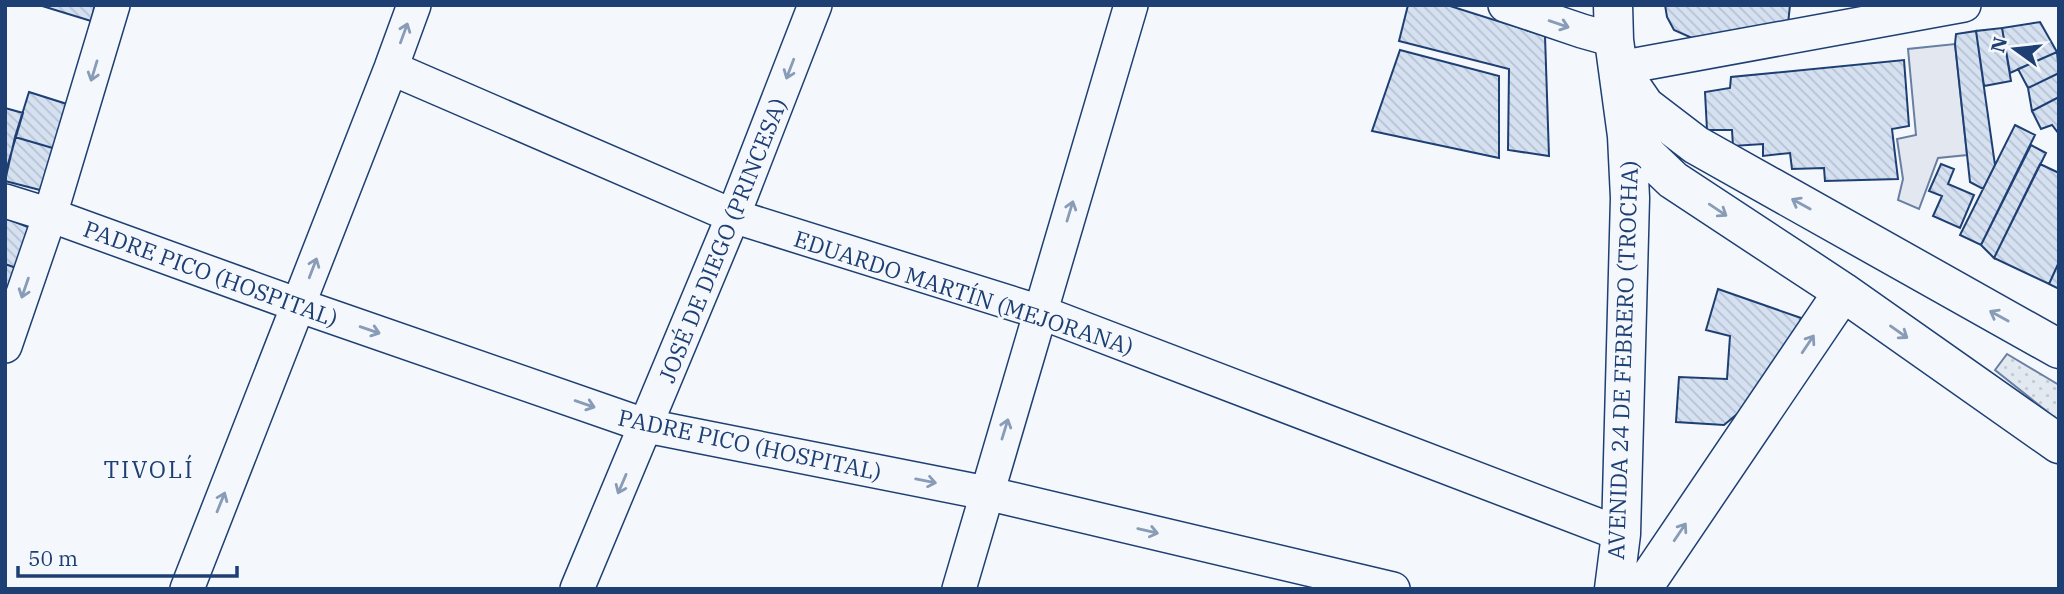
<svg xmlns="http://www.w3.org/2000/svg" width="2064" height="594" viewBox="0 0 2064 594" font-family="'IBM Plex Serif',serif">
<defs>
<pattern id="grass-dots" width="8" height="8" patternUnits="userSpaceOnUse" patternTransform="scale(1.75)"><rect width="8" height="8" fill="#e3e9f0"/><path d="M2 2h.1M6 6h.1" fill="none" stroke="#c2c9d1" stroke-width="1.8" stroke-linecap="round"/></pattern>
<pattern id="building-back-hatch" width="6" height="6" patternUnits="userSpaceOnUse" patternTransform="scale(1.75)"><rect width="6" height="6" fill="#d5e0f0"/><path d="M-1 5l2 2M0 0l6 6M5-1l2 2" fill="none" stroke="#b6c1d1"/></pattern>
</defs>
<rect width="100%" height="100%" fill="#f4f7fb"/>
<path fill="url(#grass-dots)" stroke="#687fa3" stroke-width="2" d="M 2007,354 L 2059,385 L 2059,421 L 1995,370 Z"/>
<path fill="#e3e8f0" stroke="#687fa3" stroke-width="2" d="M 1955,44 L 1967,155 L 1938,158 L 1919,209 L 1898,200 L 1903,179 L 1897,139 L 1916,135 L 1908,49 Z"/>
<path fill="url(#building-back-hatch)" stroke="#1d3f73" stroke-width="2" d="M 39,5 L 95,5 L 91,21 Z
M 1408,5 L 1447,5 L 1545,36 L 1549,156 L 1508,150 L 1509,69 L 1399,41 Z
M 1665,5 L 1790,5 L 1788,24 L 1692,38 L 1674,30 L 1667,17 Z
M 2040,22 L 2057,52 L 2010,73 L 2002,28 Z
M 2002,28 L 2011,81 L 1984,86 L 1976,31 Z
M 1976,31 L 1995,165 L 1983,189 L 1970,182 L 1955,44 L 1956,34 Z
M 1400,50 L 1499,76 L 1499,158 L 1372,131 Z
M 2057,52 L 2059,73 L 2028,88 L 2018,69 Z
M 1904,60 L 1909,126 L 1892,129 L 1898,179 L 1825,181 L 1824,168 L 1792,169 L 1790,153 L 1763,156 L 1763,144 L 1733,146 L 1732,130 L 1707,130 L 1705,92 L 1730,88 L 1731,77 Z
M 2059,73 L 2059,97 L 2032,111 L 2028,88 Z
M 29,92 L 70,105 L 56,149 L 15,137 Z
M 2059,97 L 2059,134 L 2052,125 L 2041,129 L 2032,111 Z
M 5,108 L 23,113 L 5,174 Z
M 2015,125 L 2035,135 L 1981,245 L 1960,235 Z
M 15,137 L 56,149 L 44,191 L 5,181 Z
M 2031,145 L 2046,153 L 1994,258 L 1981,245 Z
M 1941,164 L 1954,169 L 1948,184 L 1974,195 L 1960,228 L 1933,216 L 1942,196 L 1929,191 Z
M 2040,164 L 2059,173 L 2059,262 L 2049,284 L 1994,258 Z
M 5,218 L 33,229 L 19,269 L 5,264 Z
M 2059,262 L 2059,289 L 2049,284 Z
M 5,264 L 19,269 L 5,296 Z
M 1718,289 L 1801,318 L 1793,353 L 1774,383 L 1724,425 L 1676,422 L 1679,377 L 1727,379 L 1730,336 L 1706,330 Z"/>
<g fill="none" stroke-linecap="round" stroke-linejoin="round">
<g stroke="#1d3f73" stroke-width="36">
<path id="minor" d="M 1505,5 L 1582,31 L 1614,40
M 391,68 L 733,216 L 1040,312 L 1621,534
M 1619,68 L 1964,5
M 5,201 L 50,215 L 298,305 L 647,426 L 986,493 L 1393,589
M 5,346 L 50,215 L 113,5
M 187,589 L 391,68 L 414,5
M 577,589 L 733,216 L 815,5
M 959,589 L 1131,5"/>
</g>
<g stroke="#1d3f73" stroke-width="41">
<path id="major" d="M 1613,5 L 1614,40 L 1627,136 L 1630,198 L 1621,534 L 1614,589
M 1620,70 L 1645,106 L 1696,145 L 2059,349
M 1627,136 L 1673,180 L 1843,292 L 2059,444
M 1642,589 L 1843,292"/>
</g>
<use href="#minor" stroke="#f4f7fb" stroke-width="33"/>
<use href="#major" stroke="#f4f7fb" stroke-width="38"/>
</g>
<defs><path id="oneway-shaft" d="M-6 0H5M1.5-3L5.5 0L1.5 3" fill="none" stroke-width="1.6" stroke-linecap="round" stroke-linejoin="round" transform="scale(1.75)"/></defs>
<g stroke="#889bb7">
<use href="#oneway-shaft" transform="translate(1559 24) rotate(19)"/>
<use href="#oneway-shaft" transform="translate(404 33) rotate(-70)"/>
<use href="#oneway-shaft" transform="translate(790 69) rotate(111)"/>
<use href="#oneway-shaft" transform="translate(94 71) rotate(107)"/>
<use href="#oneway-shaft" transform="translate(1801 204) rotate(-151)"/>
<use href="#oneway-shaft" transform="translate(1718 210) rotate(34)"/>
<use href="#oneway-shaft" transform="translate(1070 211) rotate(-73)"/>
<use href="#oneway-shaft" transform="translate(313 268) rotate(-69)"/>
<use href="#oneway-shaft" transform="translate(25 288) rotate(109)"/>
<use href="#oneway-shaft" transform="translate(1999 316) rotate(-151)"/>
<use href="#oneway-shaft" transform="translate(370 330) rotate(19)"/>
<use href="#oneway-shaft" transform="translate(1899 332) rotate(35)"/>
<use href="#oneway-shaft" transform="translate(1808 344) rotate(-56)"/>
<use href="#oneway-shaft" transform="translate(585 404) rotate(19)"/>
<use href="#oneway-shaft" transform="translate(1005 429) rotate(-73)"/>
<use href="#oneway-shaft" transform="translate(926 481) rotate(11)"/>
<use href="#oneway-shaft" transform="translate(622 484) rotate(113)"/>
<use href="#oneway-shaft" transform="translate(221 502) rotate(-68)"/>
<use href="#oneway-shaft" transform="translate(1148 531) rotate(13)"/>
<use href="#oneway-shaft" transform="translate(1680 532) rotate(-56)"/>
</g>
<g text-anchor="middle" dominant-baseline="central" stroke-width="5" stroke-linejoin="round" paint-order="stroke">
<g font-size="23" fill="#1d3f73" stroke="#f4f7fb">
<text transform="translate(722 240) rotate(-68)">JOSÉ DE DIEGO (PRINCESA)</text>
<text transform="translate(211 273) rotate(20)">PADRE PICO (HOSPITAL)</text>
<text transform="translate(964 292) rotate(18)">EDUARDO MARTÍN (MEJORANA)</text>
<text transform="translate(1622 360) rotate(-88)">AVENIDA 24 DE FEBRERO (TROCHA)</text>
<text transform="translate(750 444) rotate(12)">PADRE PICO (HOSPITAL)</text>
</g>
<g font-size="24" letter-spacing="2" fill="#1d3f73" stroke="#f4f7fb">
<text x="149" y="469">TIVOLÍ</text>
</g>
</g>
<rect width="2064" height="594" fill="none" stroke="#1d3f73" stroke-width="14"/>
<g transform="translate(2015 49) rotate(285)" stroke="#f4f7fb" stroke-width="5" paint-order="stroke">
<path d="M0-5L12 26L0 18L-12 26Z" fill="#1d3f73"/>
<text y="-10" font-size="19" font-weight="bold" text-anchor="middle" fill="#1d3f73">N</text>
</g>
<path d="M18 566v10h219v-10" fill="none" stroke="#1d3f73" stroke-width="3.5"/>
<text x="28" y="566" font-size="21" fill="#1d3f73" stroke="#f4f7fb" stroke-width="5" paint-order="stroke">50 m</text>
</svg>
